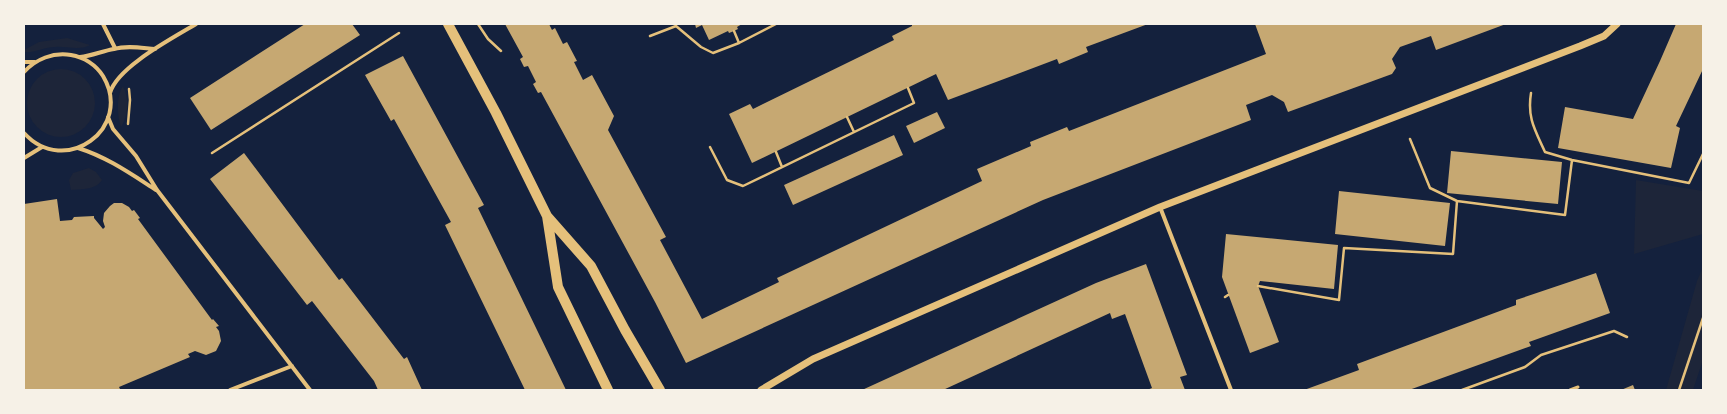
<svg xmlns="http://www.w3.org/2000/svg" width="1727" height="414" viewBox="0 0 1727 414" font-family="'Crimson Pro',serif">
<rect width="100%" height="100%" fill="#14213d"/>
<path fill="#1d2539" d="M 67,38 L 90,45 C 79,51 67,46 55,47 C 44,47 36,53 24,52 L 24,50 L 39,42 Z
M27 103a34 34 0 1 1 68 0a34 34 0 1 1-68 0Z
M 123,86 C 129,99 129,114 121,127 C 117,116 116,96 123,86 Z
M 89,168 L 96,172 L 102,180 C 96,190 81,189 71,190 L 69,180 L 73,173 Z
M 1636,180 L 1703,191 L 1703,234 L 1634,254 Z
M 1703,267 L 1703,360 L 1693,390 L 1666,390 L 1697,281 Z"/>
<path fill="#c6a872" d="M 305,24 L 352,24 L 360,35 L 211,130 L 190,98 Z
M 505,24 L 549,24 L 552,30 L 555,28 L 563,44 L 567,42 L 577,61 L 574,62 L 583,80 L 592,75 L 614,116 L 608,130 L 666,237 L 660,240 L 702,319 L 779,282 L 777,278 L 982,181 L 977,169 L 1031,146 L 1030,142 L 1067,127 L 1069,131 L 1266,54 L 1255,24 L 1506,24 L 1436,50 L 1431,36 L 1400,47 L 1392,59 L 1396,68 L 1392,74 L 1288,112 L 1284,102 L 1272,95 L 1246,105 L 1251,120 L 1043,200 L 686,363 L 655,302 L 541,92 L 538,93 L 533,84 L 536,82 L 528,66 L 524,67 L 520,59 L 523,57 Z
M 695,24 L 742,24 L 737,27 L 738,29 L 734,31 L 729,33 L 728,31 L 709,40 L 702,25 L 696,28 Z
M 912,24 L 1148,24 L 1086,47 L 1088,52 L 1059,64 L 1057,59 L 948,100 L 936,74 L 752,163 L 729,114 L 750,104 L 753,109 L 894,40 L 892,36 L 912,26 Z
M 1676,24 L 1703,24 L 1703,69 L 1676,126 L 1680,128 L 1671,168 L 1558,148 L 1565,107 L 1633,119 L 1660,61 Z
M 403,56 L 484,205 L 478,208 L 566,390 L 525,390 L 445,225 L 451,222 L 394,119 L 391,121 L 365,75 Z
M 937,112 L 945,128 L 914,143 L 906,126 Z
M 894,135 L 903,155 L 793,205 L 784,185 Z
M 1451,151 L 1562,162 L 1558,204 L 1447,193 Z
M 244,153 L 339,280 L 342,278 L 404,359 L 407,357 L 422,390 L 378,390 L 374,381 L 312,301 L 307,305 L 210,179 Z
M 1339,191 L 1450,203 L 1445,246 L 1335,234 Z
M 57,199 L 60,221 L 72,220 L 74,217 L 94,216 L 94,218 L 103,229 L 105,227 L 103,221 L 104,213 L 110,206 L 114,203 L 122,203 L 129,207 L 132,211 L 134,210 L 140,218 L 138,219 L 212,320 L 213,319 L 219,326 L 216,327 L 219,331 L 221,341 L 216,351 L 206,355 L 195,351 L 188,354 L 190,357 L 119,387 L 120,389 L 118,390 L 24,390 L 24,204 Z
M 1226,234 L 1338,245 L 1334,289 L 1260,281 L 1258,286 L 1279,342 L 1250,353 L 1222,277 Z
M 1146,264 L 1187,375 L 1180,377 L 1185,390 L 1147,390 L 1152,388 L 1125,314 L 1112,319 L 1110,313 L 943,390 L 862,390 L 1096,283 Z
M 1596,273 L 1610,313 L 1529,342 L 1531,346 L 1409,390 L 1304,390 L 1359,370 L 1357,364 L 1516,305 L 1516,300 Z
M 1633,385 L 1635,390 L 1621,390 Z"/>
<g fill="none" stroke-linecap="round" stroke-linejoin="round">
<path stroke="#e5c07b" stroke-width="2.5" d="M 478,24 L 488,39 L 501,51
M 734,31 L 739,43
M 650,36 L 676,26 L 701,47 L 713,53 L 739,43 L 776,24
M 1531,93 C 1527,118 1535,130 1545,152 L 1572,160 L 1689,183 L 1703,154
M 847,117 L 854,132
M 128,124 L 130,100 L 129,89
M 1410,139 L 1430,188 L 1457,201 L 1565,215 L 1572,160
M 710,147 L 727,180 L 743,186 L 914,103 L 908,88
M 776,152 L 782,167
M 212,153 L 399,33
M 1258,286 L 1339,300 L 1344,248 L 1453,254 L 1457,201
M 1225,297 L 1228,295
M 1462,390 L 1525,367 L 1541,355 L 1614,331 L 1627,337
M 1679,390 L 1703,318"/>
<path stroke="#e5c07b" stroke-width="3" d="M 1570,390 L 1578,387"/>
<path stroke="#e5c07b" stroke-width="4" d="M 103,24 L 115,48
M 80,57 C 92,56 102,51 114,49 C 127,45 142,48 155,49
M 24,62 L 35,62
M 24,72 C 36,59 53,52 71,55 C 84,57 96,65 103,76 C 134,128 65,178 24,133
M 110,93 C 117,67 173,38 196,24
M 108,117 L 113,129 L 136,156 L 157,190 L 310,390
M 78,148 C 107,157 131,174 156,190
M 24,158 L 42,147
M 1160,207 L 1231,390
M 230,390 L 292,366"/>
<path stroke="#e5c07b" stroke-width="7" d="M 761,390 L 813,359 L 1160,207 L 1580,46 L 1604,36 L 1617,24"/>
<path stroke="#e5c07b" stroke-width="10" d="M 448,24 L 496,113 L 547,216 L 591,266 L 625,330 L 660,390
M 547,216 L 558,287 L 608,390"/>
</g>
<rect width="1727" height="414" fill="none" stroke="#f6f1e7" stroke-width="50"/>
</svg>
